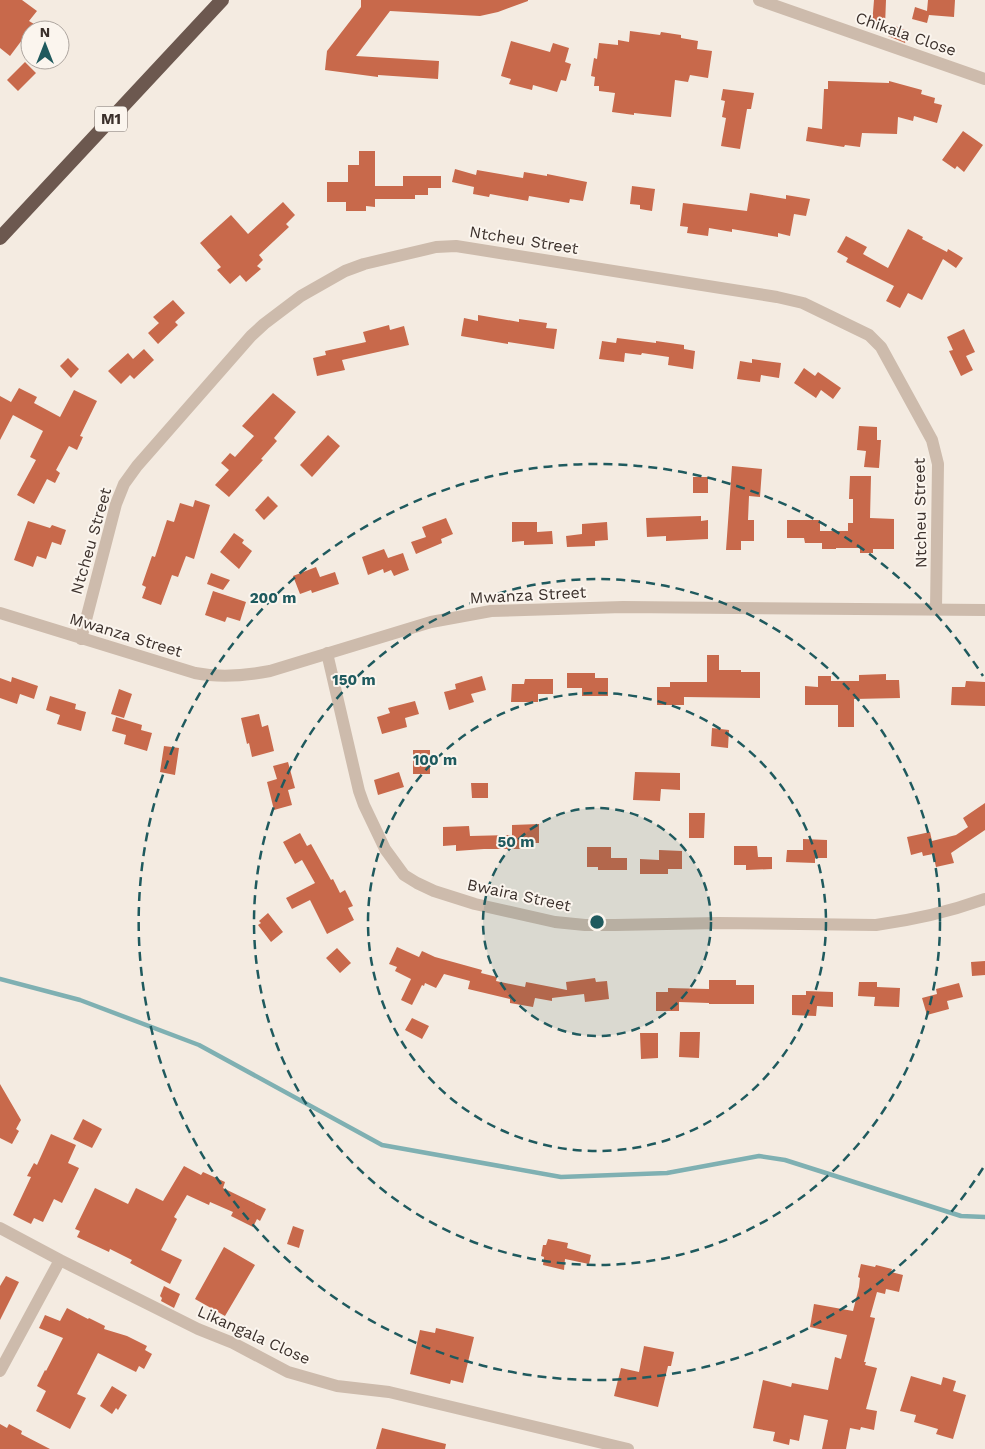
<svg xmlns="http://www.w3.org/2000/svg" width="985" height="1449" viewBox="0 0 985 1449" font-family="'Work Sans',sans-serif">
<rect width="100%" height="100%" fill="#f4ebe1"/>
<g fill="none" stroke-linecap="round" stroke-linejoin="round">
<path stroke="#7fb0b2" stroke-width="4.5" d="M 0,979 L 80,1000 L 199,1045 L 382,1145 L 561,1177 L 667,1173 L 759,1156 L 785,1160 L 961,1216 L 985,1217"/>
</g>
<path fill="#c8694b" d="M 0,0 L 22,0 L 37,11 L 29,21 L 34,24 L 10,56 L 0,48 Z
M 361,0 L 528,0 L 528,1 L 498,12 L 480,16 L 390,11 L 356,56 L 439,61 L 438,79 L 378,75 L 378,77 L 325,70 L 327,51 L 361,7 Z
M 874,0 L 886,0 L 885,26 L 872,25 Z
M 928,0 L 955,0 L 954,17 L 929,15 L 927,23 L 912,19 L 915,7 L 927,11 Z
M 892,25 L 909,31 L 905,43 L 888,36 Z
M 630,31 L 660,35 L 661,32 L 681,35 L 681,38 L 698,41 L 697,49 L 712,51 L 708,78 L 690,75 L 688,82 L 675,80 L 671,117 L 634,113 L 634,115 L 612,112 L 615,93 L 599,91 L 599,86 L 594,86 L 595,77 L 591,76 L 594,58 L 597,59 L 599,43 L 618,45 L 618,40 L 629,42 Z
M 511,41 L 550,52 L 553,43 L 569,48 L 565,62 L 571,64 L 566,81 L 561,80 L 557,92 L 533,85 L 532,90 L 509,84 L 511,79 L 501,76 Z
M 25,62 L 36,73 L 18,91 L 7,80 Z
M 828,81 L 889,83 L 889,81 L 922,90 L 921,94 L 935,98 L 934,103 L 942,105 L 937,123 L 914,116 L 913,121 L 898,117 L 897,134 L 862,133 L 860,147 L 845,145 L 844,147 L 806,141 L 808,127 L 822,129 L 824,89 L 828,89 Z
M 723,89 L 754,93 L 751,109 L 747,109 L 740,149 L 721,146 L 726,118 L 722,117 L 725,101 L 721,100 Z
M 963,131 L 983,145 L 964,172 L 957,166 L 955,169 L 942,160 Z
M 359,151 L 375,151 L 375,186 L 403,186 L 403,176 L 441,176 L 441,188 L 428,188 L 428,195 L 415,195 L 415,199 L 375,199 L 375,207 L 366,206 L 366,211 L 346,211 L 346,202 L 327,202 L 327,182 L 348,182 L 348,165 L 359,165 Z
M 455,169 L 476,175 L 477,170 L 523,178 L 524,172 L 547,176 L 547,174 L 587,182 L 583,201 L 570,199 L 569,203 L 529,196 L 528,201 L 490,194 L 489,197 L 473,194 L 474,187 L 452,182 Z
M 632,186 L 655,189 L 652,211 L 640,209 L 640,205 L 630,204 Z
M 750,193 L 786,199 L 786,195 L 810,199 L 806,216 L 794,214 L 790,236 L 778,233 L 778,237 L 732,229 L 732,232 L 709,228 L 708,236 L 687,233 L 688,227 L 680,226 L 683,203 L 747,211 Z
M 283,202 L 295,215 L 286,224 L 289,227 L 259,255 L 263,260 L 257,266 L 261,269 L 246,282 L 240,275 L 230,284 L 217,270 L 221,267 L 200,243 L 231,215 L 248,234 Z
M 908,229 L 923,237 L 922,239 L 947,252 L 948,249 L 963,258 L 956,268 L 943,259 L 922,300 L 908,293 L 900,308 L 886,301 L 894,286 L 846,262 L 848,258 L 837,252 L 846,236 L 867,247 L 863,254 L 888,268 Z
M 173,300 L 185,313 L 175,322 L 178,325 L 158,344 L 148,333 L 159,323 L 153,317 Z
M 478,315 L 519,322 L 519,319 L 547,323 L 546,328 L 557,329 L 554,349 L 508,342 L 508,344 L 461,336 L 464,318 L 478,321 Z
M 389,325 L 390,330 L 404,326 L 409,345 L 342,360 L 345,370 L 317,376 L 313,358 L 326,355 L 325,351 L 366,342 L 363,332 Z
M 964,329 L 975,352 L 966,356 L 973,370 L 961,376 L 949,351 L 953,350 L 947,337 Z
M 617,338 L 656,343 L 656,341 L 684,345 L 684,349 L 695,351 L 693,369 L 668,365 L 669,357 L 642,353 L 641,355 L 625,353 L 624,362 L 599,359 L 602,341 L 616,343 Z
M 144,349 L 154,360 L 134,379 L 130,375 L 121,384 L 108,371 L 128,353 L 133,359 Z
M 68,358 L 79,369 L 71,378 L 60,366 Z
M 752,359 L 781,363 L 779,378 L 761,375 L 760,382 L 737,379 L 740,361 L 752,363 Z
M 804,368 L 815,376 L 818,372 L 841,388 L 833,399 L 821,390 L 816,398 L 794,383 Z
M 19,388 L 37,397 L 34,403 L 60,417 L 74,390 L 97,401 L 80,436 L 83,437 L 77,450 L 69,446 L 56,470 L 60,473 L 55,483 L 47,479 L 34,504 L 17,495 L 36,460 L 30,457 L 43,431 L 13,415 L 0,440 L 0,396 L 11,402 Z
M 273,393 L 296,412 L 274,438 L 277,441 L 261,459 L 263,460 L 229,497 L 215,485 L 229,470 L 221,463 L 230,453 L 235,457 L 254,436 L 242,426 Z
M 859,426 L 877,427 L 877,440 L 881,440 L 879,468 L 864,467 L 866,451 L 857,450 Z
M 328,435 L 340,446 L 312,477 L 300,465 Z
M 732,466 L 762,469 L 760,497 L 749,496 L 748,520 L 754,520 L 754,541 L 741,541 L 741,550 L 726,550 Z
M 850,476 L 871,476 L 870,518 L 894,519 L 894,549 L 873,549 L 873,553 L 860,553 L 860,548 L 836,548 L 836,549 L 822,549 L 822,543 L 805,543 L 804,538 L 787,538 L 787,520 L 820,520 L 820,531 L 848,531 L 848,523 L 853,523 L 853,499 L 849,499 Z
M 693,477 L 708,477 L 708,493 L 693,493 Z
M 268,496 L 278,506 L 264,520 L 255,510 Z
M 195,500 L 210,505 L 194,559 L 186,556 L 178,577 L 172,575 L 161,605 L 142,598 L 146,587 L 142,585 L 152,556 L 155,557 L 167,520 L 174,522 L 180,503 L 193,507 Z
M 701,516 L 701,521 L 708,520 L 708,539 L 666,541 L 666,536 L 647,537 L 646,518 Z
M 446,518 L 453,534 L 441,539 L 442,543 L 416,554 L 411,542 L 426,537 L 422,527 Z
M 28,521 L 50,528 L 52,525 L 66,530 L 61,545 L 52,542 L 46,559 L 37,556 L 33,567 L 14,560 Z
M 512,522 L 537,522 L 537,532 L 552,531 L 553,544 L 524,545 L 524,541 L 512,542 Z
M 607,522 L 608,540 L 595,541 L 595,546 L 567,547 L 566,536 L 582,534 L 582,524 Z
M 234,533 L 244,540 L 242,543 L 252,551 L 239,569 L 220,552 Z
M 384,549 L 388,558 L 403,553 L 409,570 L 394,576 L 391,570 L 384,573 L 383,569 L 368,575 L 362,557 Z
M 316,567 L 320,577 L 335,572 L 339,584 L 312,593 L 311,590 L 300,594 L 293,576 Z
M 211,573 L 230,580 L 223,590 L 207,584 Z
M 213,591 L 246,602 L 240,621 L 227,617 L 225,622 L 205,615 Z
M 707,655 L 719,655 L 719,670 L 741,670 L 741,672 L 760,672 L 760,698 L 684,697 L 684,705 L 657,705 L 657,687 L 670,687 L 670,682 L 707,682 Z
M 567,673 L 595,673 L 595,678 L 608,678 L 608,696 L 582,696 L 582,688 L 567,688 Z
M 886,674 L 886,680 L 899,680 L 900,698 L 854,699 L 854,727 L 838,727 L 838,705 L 805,705 L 805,686 L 818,687 L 818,676 L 831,676 L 831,681 L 859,681 L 859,675 Z
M 482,676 L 486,690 L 471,694 L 474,702 L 449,710 L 444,692 L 456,689 L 455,684 Z
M 12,677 L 38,686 L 34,699 L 20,694 L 17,704 L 0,698 L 0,678 L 11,682 Z
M 525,679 L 553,679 L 553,694 L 538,694 L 538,702 L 511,702 L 512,684 L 524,684 Z
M 966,681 L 985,682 L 985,706 L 951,705 L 952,687 L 965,687 Z
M 119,689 L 132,694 L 124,718 L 111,714 Z
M 50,696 L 76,704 L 75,709 L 86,712 L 81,731 L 57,724 L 60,715 L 46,710 Z
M 415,701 L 419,714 L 405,718 L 407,727 L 382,734 L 377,717 L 390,713 L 388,708 Z
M 259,714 L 262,727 L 268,725 L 274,751 L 252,757 L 249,743 L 247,744 L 241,718 Z
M 116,717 L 142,725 L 141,730 L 152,733 L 147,751 L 124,744 L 126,735 L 112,731 Z
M 712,728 L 729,730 L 728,748 L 711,746 Z
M 164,746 L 179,748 L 175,775 L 160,772 Z
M 413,750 L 430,750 L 430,774 L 413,774 Z
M 288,762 L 295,788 L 288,790 L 292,805 L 274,810 L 267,782 L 277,779 L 273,766 Z
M 399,772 L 404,787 L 378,795 L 374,780 Z
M 635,772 L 680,773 L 680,790 L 661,789 L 660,801 L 633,800 Z
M 471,783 L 488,783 L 488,798 L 472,798 Z
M 985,803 L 985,830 L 951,853 L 954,863 L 936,867 L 933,854 L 923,856 L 922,852 L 911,855 L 907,837 L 930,832 L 932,841 L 956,835 L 968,827 L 963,818 Z
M 689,813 L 705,813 L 704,838 L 689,838 Z
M 539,824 L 539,843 L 525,843 L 525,849 L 484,849 L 456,851 L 456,845 L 443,846 L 443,827 L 469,826 L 470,836 L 512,835 L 512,825 Z
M 300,833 L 307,846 L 311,844 L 331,880 L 333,879 L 340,893 L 345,890 L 353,906 L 348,908 L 354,920 L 327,934 L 310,900 L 292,909 L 286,898 L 315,883 L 302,860 L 295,864 L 283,842 Z
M 803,839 L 827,840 L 827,858 L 815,858 L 815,863 L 786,862 L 787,850 L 803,850 Z
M 734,846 L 757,846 L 758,857 L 772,857 L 772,869 L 746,870 L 746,865 L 734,865 Z
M 587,847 L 611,847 L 611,858 L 627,858 L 627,870 L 598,870 L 598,867 L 587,867 Z
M 659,850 L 682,851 L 682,869 L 668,869 L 668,874 L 640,874 L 640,859 L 659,860 Z
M 268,913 L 283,932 L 271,942 L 258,925 L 261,923 L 259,921 Z
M 397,947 L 419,957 L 422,951 L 435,957 L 482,970 L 481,973 L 497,977 L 496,981 L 525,987 L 526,982 L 567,990 L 566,982 L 595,978 L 596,982 L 607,981 L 609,999 L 585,1002 L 584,994 L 552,998 L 552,1001 L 535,998 L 533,1007 L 510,1003 L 510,999 L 468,989 L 470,981 L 444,974 L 436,988 L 425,983 L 424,986 L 422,985 L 412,1005 L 401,1000 L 411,979 L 395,971 L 397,967 L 389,964 Z
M 337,948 L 351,963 L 340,973 L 326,958 Z
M 985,961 L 985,975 L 972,976 L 971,962 Z
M 709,980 L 736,980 L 736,985 L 754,985 L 754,1004 L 709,1004 L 709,1003 L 679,1002 L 679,1011 L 656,1011 L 656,992 L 668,992 L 668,988 L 709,989 Z
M 859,982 L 877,982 L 877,987 L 900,988 L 899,1007 L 874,1006 L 875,997 L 858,996 Z
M 959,983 L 963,997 L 947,1001 L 949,1009 L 927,1015 L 922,998 L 937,994 L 936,989 Z
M 806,991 L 833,992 L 833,1007 L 817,1006 L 816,1016 L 792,1015 L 792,995 L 806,995 Z
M 412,1018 L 429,1026 L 422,1039 L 405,1030 Z
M 680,1032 L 700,1032 L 699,1058 L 679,1057 Z
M 640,1033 L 658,1033 L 658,1058 L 641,1059 Z
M 0,1084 L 21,1120 L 16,1129 L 19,1131 L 12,1144 L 0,1138 Z
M 83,1119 L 102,1129 L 92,1148 L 73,1139 Z
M 51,1134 L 76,1145 L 68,1163 L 79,1168 L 62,1203 L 54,1199 L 43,1222 L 34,1218 L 31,1224 L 13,1215 L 31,1177 L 27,1176 L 34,1163 L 37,1165 Z
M 184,1166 L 201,1175 L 203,1172 L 225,1182 L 223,1188 L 266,1209 L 260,1221 L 257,1219 L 253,1227 L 231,1216 L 233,1212 L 210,1202 L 209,1205 L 187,1195 L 174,1217 L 177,1219 L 161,1250 L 182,1260 L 170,1284 L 130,1263 L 132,1260 L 110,1249 L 109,1252 L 77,1237 L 80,1231 L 75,1229 L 95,1188 L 128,1204 L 136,1188 L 163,1201 Z
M 293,1226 L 304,1230 L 299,1248 L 287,1244 Z
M 548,1239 L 568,1243 L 567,1248 L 591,1255 L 589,1264 L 565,1259 L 564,1270 L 543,1265 L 544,1257 L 541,1256 L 543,1245 L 546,1245 Z
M 224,1247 L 255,1265 L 225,1316 L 195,1299 Z
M 861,1264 L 875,1267 L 876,1265 L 892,1269 L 891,1272 L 903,1275 L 899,1292 L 886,1289 L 885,1294 L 877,1292 L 870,1317 L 875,1318 L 864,1362 L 866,1362 L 865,1365 L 877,1368 L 866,1409 L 877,1411 L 874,1430 L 861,1427 L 860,1430 L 850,1428 L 846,1449 L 822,1449 L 828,1420 L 804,1415 L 799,1441 L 790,1439 L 789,1445 L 773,1441 L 775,1432 L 753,1428 L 763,1380 L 791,1387 L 792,1383 L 828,1390 L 835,1357 L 841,1359 L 847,1335 L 810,1327 L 814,1304 L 853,1311 L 859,1287 L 860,1278 L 858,1277 Z
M 6,1276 L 19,1282 L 0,1320 L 0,1286 Z
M 164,1286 L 180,1294 L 174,1308 L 161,1301 L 162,1298 L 160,1296 Z
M 67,1308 L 88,1319 L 89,1318 L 105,1326 L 104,1329 L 127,1336 L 147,1346 L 145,1350 L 152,1354 L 144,1369 L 139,1366 L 136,1372 L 98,1353 L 77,1394 L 86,1398 L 70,1429 L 36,1411 L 46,1391 L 37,1386 L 45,1370 L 46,1371 L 63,1338 L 39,1328 L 45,1315 L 60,1321 Z
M 436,1328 L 474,1337 L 463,1383 L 451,1380 L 450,1384 L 410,1374 L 420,1330 L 435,1333 Z
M 644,1346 L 674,1352 L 671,1366 L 668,1366 L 658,1407 L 614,1396 L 621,1368 L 639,1372 Z
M 911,1376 L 941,1385 L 943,1377 L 956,1381 L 953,1391 L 966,1395 L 953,1439 L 936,1434 L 938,1429 L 914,1422 L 916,1415 L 900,1411 Z
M 112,1386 L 127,1395 L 118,1410 L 116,1408 L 112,1414 L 100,1406 Z
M 0,1424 L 7,1428 L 9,1424 L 22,1431 L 21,1434 L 50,1449 L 0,1449 Z
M 382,1428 L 446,1444 L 445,1449 L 376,1449 Z"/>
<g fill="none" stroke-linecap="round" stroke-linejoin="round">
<path stroke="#cdbbac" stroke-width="12" d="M 759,0 L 985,79
M 0,613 L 195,673 C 221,678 244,676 270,671 L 431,622 L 491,611 L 623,607 L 985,610
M 81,639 L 116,504 L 124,484 L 137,466 L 251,336 L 264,324 L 301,296 L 345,271 L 364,264 L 436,247 L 456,246 L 777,297 L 803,303 L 869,335 L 881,347 L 932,440 L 938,464 L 936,609
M 327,653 L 359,791 L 364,805 L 385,849 L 404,875 L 417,883 L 434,891 L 475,904 L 555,922 L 585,925 L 615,925 L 718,923 L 876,925 C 914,920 949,912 985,899
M 0,1228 L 60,1260 L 198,1329 L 233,1343 L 288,1372 L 337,1386 L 389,1392 L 628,1449
M 0,1371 L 60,1260"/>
<path stroke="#6c584f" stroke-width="14" d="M 0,238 L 222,0"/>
</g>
<circle cx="597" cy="922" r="114" fill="#1f5a5e" fill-opacity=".12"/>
<g fill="none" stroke="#1f5a5e" stroke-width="2.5" stroke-dasharray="9 6">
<circle cx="597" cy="922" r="114"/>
<circle cx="597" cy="922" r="229"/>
<circle cx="597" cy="922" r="343"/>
<path d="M983 1168A458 458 0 1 1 983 676"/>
</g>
<g text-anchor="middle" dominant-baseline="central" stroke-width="4" stroke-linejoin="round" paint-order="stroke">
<rect fill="#fbf5ee" stroke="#756b66" stroke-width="1" x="95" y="106.5" width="32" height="25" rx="4"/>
<g font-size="15" font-weight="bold" fill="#3b302b">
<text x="111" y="119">M1</text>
</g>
<g font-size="16" fill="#3b302b" stroke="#fbf5ee">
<text transform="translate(906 34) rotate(19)">Chikala Close</text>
<text transform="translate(524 240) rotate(9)">Ntcheu Street</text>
<text transform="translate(920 513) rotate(-91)">Ntcheu Street</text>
<text transform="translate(91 541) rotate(-74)">Ntcheu Street</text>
<text transform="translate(528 595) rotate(-3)">Mwanza Street</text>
<text transform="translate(126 635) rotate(17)">Mwanza Street</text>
<text transform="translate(519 895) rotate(12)">Bwaira Street</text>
<text transform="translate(254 1335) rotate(24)">Likangala Close</text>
</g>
</g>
<circle cx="597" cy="922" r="8" fill="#1f5a5e" stroke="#fbf5ee" stroke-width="2.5"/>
<g font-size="15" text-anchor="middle" font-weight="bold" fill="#1f5a5e" stroke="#fbf5ee" stroke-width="4" stroke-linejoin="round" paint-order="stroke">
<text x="273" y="603">200 m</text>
<text x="354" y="685">150 m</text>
<text x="435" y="765">100 m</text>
<text x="516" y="847">50 m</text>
</g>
<g transform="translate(45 45)"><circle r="24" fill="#fbf5ee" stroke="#aea6a0"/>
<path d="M0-4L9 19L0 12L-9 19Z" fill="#1f5a5e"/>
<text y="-8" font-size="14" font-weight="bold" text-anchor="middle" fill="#3b302b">N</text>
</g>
</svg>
